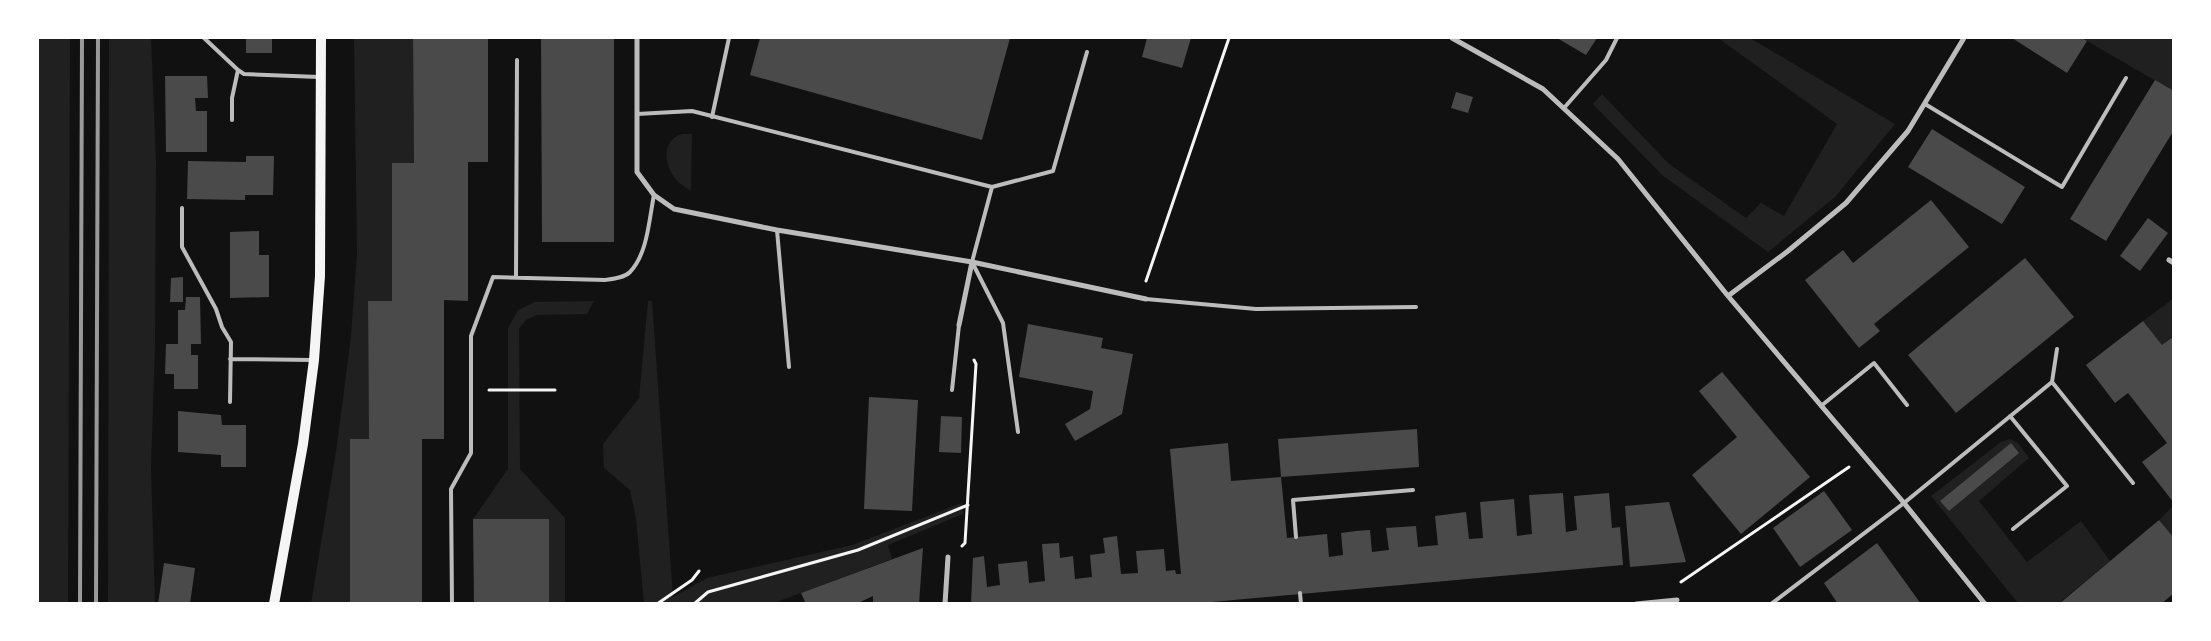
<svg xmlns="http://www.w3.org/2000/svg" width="2211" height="641" font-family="Figtree,sans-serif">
	<rect width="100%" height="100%" fill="#111"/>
	<!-- green -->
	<path fill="#202020" d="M38 38H70L68 603H38Z
		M109 38H151L156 161 155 344 151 468 155 603H108Z
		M354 38H413L414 163H392V301H368L369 439H350V603L311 604 337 445 351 336 357 253Z
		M1718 38H1750L1895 124 1835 197 1768 252 1662 175 1593 104 1602 94 1668 163 1746 218 1761 203 1784 216 1837 124Z
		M2082 38H2173V91Z
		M682 134H692L691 191C684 186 675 181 671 172 663 157 665 139 682 134Z
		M2173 299V336L2162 345 2143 321Z
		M594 301 587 314 537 315 526 320 519 329 520 469 565 518V603H549V519H473L508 469V328L518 310 535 302Z
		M648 301H652L673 597 707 578 852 545 962 503 963 514 888 545 892 559 774 603H644L636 519 630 490 604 468 603 444 639 398Z
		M2010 439 2018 443 2029 458 1979 501 2027 562 2081 521 2110 561 2059 603H2018L1931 496 2001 442Z
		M2173 506V538L2159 520Z"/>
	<!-- building -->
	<path fill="#4a4a4a" d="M246 38H272V53H246Z
		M413 38H488V162H468V301L444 300V439H422V604H350V439H369L368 301H392V163H414Z
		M541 38H614V242H542Z
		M760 38H1010L982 140 750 75Z
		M1147 38H1191L1182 68 1142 57Z
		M1557 38H1597L1586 55Z
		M2012 38H2082L2087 41 2067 73Z
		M165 76H207L208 98H195L196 111H207V152H166Z
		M2155 80 2174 91V130L2106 241 2070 219Z
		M1456 92 1473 97 1468 113 1451 108Z
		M1932 129 2025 187 2002 224 1908 167Z
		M246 156H274L273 195H245V200L187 199 188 161 246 162Z
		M1931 200 1969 247 1874 324 1880 331 1859 348 1805 280 1843 250 1853 263Z
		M2148 218 2168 233 2140 271 2120 256Z
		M259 231V255H269V297L230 298V232Z
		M2025 258 2074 317 1956 413 1908 355Z
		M183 277V302H170L171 278Z
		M186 297H200L201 344H191V355H198V389H174V374H165L166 344H178V310H185Z
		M2143 321 2162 345 2174 336V503L2142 462 2167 443 2128 393 2115 403 2086 365Z
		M1028 324 1103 338 1101 348 1133 354 1122 414 1075 441 1065 424 1090 409 1093 391 1019 377Z
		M1722 372 1810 477 1741 534 1692 475 1737 437 1699 391Z
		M869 397 918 400 912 511 864 509Z
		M178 411 221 415 222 425H246V467H221V455L178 452Z
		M941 416 962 417 961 453 939 452Z
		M1417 429 1419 467 1281 477 1278 439Z
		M1228 443 1231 481 1281 477 1287 538 1327 534 1329 557 1343 555 1341 533 1356 531 1370 530 1372 552 1389 550 1386 528 1416 526 1418 547 1438 545 1435 516 1466 512 1469 539 1483 538 1480 502 1514 499 1517 536 1532 534 1529 495 1563 493 1566 532 1577 530 1574 496 1609 493 1612 528 1620 527 1623 565 1190 604H971L973 558 984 556 987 587 1000 585 998 564 1027 561 1029 583 1045 581 1042 544 1059 543 1060 558 1073 556 1075 579 1092 577 1090 555 1105 553 1103 538 1117 536 1121 574 1138 573 1136 551 1164 549 1166 571 1175 570 1176 574H1181L1170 449Z
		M2011 443 2019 453 1949 511 1940 501Z
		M1824 491 1852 530 1800 567 1773 528Z
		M1669 502 1686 562 1630 567 1625 506Z
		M473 519H549V604H474Z
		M2159 520 2174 538V593L2161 604H2059Z
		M1877 543 1921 604H1838L1824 583Z
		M923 548 919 604H873V596L856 604H806L801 593Z
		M164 563 195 568 190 604H158Z"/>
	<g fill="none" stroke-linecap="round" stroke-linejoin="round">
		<!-- path -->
		<path stroke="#f5f5f5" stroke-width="3" d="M1146 281 1229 38
			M489 390H555
			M962 546 965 543 976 364 974 360
			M1681 582 1849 467
			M657 604 692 580 699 571
			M694 604 708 592 858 550 968 505"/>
		<!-- service -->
		<path stroke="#bcbcbc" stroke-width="4" d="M204 38 238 70 232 98V120
			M238 70 244 74 319 77
			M1925 104 2062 187 2126 78
			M1564 108 1606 60 1617 38
			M637 114 692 111 992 187 972 262 1003 323 1018 432
			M712 117 729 38
			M992 187 1053 171 1087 52
			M182 208V247L216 309 222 327 231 342 230 402
			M777 230 789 367
			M516 277 517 60
			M1146 299 1256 309 1416 307
			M230 359 312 360
			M2052 382 2057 349
			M952 390 959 325
			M1821 406 1874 363 1907 405
			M2010 416 2067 486 2013 529
			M1296 537 1293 500 1413 490
			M1300 593 1301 604
			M452 604 451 489 471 453V336L493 277 605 280C613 279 624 278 630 272 648 253 649 219 654 195
			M1771 604 1904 503 2052 382 2133 483"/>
		<!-- minor -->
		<path stroke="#bcbcbc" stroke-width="5" d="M637 38V172L654 195 674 209 777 230 972 262 1146 299
			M1452 38 1543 89 1618 159 1728 296 1904 503 1985 604
			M2169 260 2174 263
			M1728 296 1788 251 1846 203 1908 131 1964 38
			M959 325 972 262
			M945 604 948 557
			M1636 604 1677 600"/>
		<!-- secondary -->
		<path stroke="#f5f5f5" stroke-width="10" d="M274 604 303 444 314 360 320 276 321 38"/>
		<!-- rail -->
		<path stroke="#9a9a9a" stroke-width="4" d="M80 604 82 38
			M96 604 98 38"/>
	</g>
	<!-- border -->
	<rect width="2211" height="641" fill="none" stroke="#ffffff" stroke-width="78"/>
</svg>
